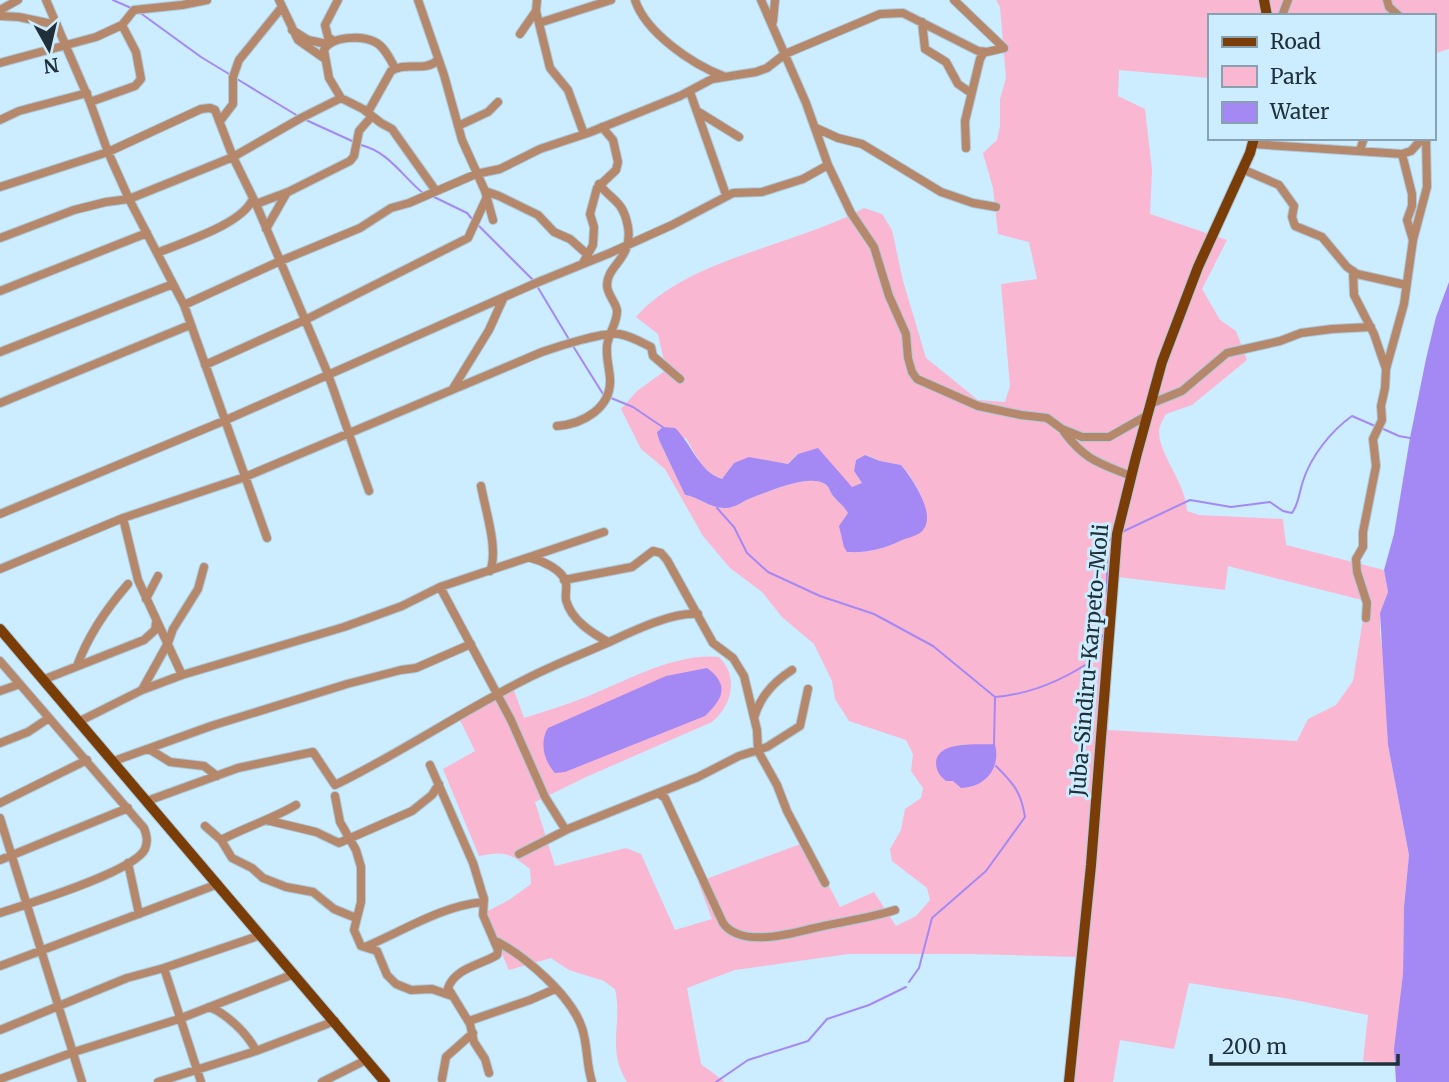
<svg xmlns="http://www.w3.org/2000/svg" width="1449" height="1082" font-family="Merriweather,serif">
	<rect width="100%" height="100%" fill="#ccecff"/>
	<!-- green -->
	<path fill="#fab7d1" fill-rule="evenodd" d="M996 0H1449V49L1433 54V16H1209V78L1119 70 1118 96 1145 109 1152 170 1150 214 1227 240 1202 289 1220 320 1236 331 1247 360 1192 405 1166 414C1163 419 1160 425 1159 430 1158 455 1185 480 1187 511L1199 515 1283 519 1286 545 1384 570 1388 592 1380 613V633L1385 667 1388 745 1409 855 1404 907 1403 974 1394 1063 1363 1061 1368 1015 1290 999 1189 983 1174 1049 1120 1040 1113 1082H1064L1076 957 971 954H848L735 970 687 988 701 1064 725 1082H627C606 1049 623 1023 615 989L604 981 569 970 551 958 509 970 484 913 509 900 531 884 530 869C510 853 505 851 479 856L443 769 475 751 459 718 514 690 524 718C545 711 566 705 586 697 627 681 674 653 719 657 739 677 732 705 712 722L586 777 535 802 555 866 626 848 641 854 675 930 712 919 698 882 806 842 840 907 874 892 896 926 916 916 930 900 927 888 892 861 890 849 901 830 905 809 921 798 923 788 911 771 913 754 906 740 849 721 835 699 832 681 814 644 782 617 762 592 730 568 703 536 665 469 641 449 621 409 637 391 666 370 658 334 636 317C687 258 796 246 864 208L882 214 892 230 903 281 926 358 978 400 1005 402 1010 386 1001 284 1037 279 1029 242 998 234 993 188 983 153 997 140 1000 126V99L1006 78 1000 7ZM686 438C696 455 702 472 722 479L734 463 764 460 788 464 798 454 852 487 859 486 862 483 854 471 856 460 866 455 880 461 901 465C916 482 928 502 926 525 902 542 878 554 847 552L843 520 849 513C844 506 839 503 834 497 830 493 830 487 825 484 810 473 767 492 751 498 743 501 735 508 726 508 711 509 699 497 685 495L659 440ZM1228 566 1366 601 1353 681 1336 705 1308 719 1297 741 1108 730 1118 577 1225 590Z"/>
	<!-- water -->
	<path fill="#a489f4" d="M1449 282V1082H1396L1394 1049 1403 974 1404 907 1409 855 1388 745 1380 613 1388 592 1384 570 1394 534 1410 438 1426 359 1436 317Z
		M663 427 675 428C692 444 698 471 722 479L734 463 749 457 788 464 798 454 818 448 852 487 862 483 854 471 856 460 865 455 880 461 901 465C912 478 940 518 920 533 914 537 906 538 900 541 884 549 866 553 847 552L844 547 839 526 848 513C844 506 839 503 834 497 830 493 830 487 825 484 809 473 767 492 751 498 743 501 735 508 726 508 711 509 699 497 685 495L659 440 657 432Z
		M707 668C730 685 723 699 705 716L565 772 555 773C544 761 539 742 548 728L666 676Z
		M995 744C1001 768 986 787 961 788L953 781H946C940 776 936 771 936 762 938 740 979 745 995 744Z"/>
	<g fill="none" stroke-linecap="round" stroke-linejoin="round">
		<!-- stream -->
		<path stroke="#a489f4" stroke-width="2" d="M113 0 131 8
			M139 12 201 57 229 74
			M237 79 298 116
			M306 120 352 141
			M361 145C389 152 402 176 424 194
			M432 196 467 213 472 219
			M479 226 534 281
			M537 286 570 341
			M573 346 603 394
			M611 398 633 407 664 428
			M1381 428 1399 436 1410 438
			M717 508 734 527 747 553 768 572 820 596 874 614 933 646 995 697C1032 694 1066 679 1097 657L1101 638 1104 634
			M1122 532 1190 500 1231 507 1270 502 1283 511 1292 513C1299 503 1299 493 1303 481 1311 456 1331 431 1352 416L1375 426
			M1105 545 1111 538
			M1107 560V598
			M994 745 995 698
			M909 982 919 968 932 918 986 871 1025 817C1021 792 1014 784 996 766
			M716 1082 748 1060 808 1041 827 1019 869 1005 906 987"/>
		<defs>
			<path id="minor" d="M46 0 90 102 108 152 129 199 184 305 267 538
				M279 0 298 40 325 59
				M418 0 444 75 462 140 485 191 493 220
				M537 0 536 11 550 68 568 90 584 134
				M635 0C646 33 692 64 723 76
				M761 0 806 103 828 165 851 213 874 247 889 296 906 334 908 358 912 372 917 379 978 406 1021 415 1047 418 1062 429 1082 437H1109L1146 416
				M1387 0 1389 7 1399 16
				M0 10 18 0
				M0 16 19 17 57 25
				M1282 16 1288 0
				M773 21 775 0
				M922 22 925 49 946 62 958 84 971 93
				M539 23 611 0
				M292 30 308 40 327 44
				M520 34 536 11
				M334 41 328 37 325 25 338 0
				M0 63 96 37 122 25 134 10 182 5 207 0
				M395 68C390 59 384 46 375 42 362 35 331 36 324 50L329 78 341 98 363 109 381 123 392 129 436 191
				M690 92 725 192
				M90 102 135 86 141 79 136 52 122 25
				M697 111 739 137
				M368 112 391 71C406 61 424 73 438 60
				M0 120 19 111 87 93
				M220 121 233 104V77L239 60 282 7
				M458 126 488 112 498 102
				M816 128 838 138 862 144 941 192 973 203 996 207
				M1253 144 1402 154 1411 151 1423 138
				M966 148 965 121 980 59 984 52
				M1360 150 1364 138
				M1402 154 1412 194V206L1407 220 1413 240
				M1242 169 1279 185 1294 206 1292 217 1295 226 1322 237 1347 267 1357 274 1406 285
				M0 187 108 152 201 109 210 108 215 110 233 157 256 204 328 374 369 491
				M485 191 499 196 538 215 554 232 570 239 588 255
				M256 204 288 192 350 161 354 156 359 131 372 116
				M266 229 286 194
				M0 238 74 210 106 202 129 199 206 168 233 157 301 118 341 98
				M157 253C183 242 244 224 253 198
				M583 263 593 245 594 227 590 214 597 188 616 170 618 162 613 140 602 127
				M1353 271 1354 295 1374 334 1386 369
				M0 291 147 233
				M184 305 278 262 360 228 391 208 409 203 476 174 500 169 540 149 588 133 680 96 712 79 756 72 767 68 785 54 880 14 903 13 978 51 987 52 1004 48 954 0
				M0 352 173 284
				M205 365 305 320 468 238 486 199
				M452 390 489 330 503 299
				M0 403 190 325
				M1150 404 1182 391 1227 353 1280 341 1301 333 1332 329 1371 327
				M557 426C583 424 612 408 610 378 609 367 606 357 607 346 608 334 618 322 617 310 615 301 607 294 607 285 607 265 633 259 628 227 623 200 613 202 599 184
				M1064 432C1085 460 1099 463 1131 476
				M481 486C485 509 499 550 490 571
				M0 514 226 420 536 283 610 253 672 225 733 193 762 192 803 179 828 165
				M123 518 138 580 182 675
				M531 558C543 561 563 570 566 583 567 589 565 595 566 600 571 620 592 633 608 642
				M0 569 123 518 245 477 542 352C559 346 603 332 619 334 631 336 641 342 651 347L653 356 680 379
				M564 580 632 567 653 551 661 553 667 560 713 643 733 658 744 676 757 730 758 751 777 785 787 811 825 883
				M440 587 511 720 545 797 565 829H568L658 793 665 798 723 923C740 947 786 935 810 929 838 922 867 919 895 910
				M146 599 158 576
				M1366 618 1367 603 1357 572 1356 559 1363 547V532L1376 466 1373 439 1382 420 1381 406 1385 388 1386 369 1404 304 1413 240 1427 187 1426 138
				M0 661 144 828C147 836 148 841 145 849 134 872 27 904 0 913
				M77 666C88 636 107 608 128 584
				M45 679 144 640 155 630 156 623
				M143 688 168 643 173 629 198 589 204 567
				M0 691 20 684
				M755 715C761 695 775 681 792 670
				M80 721 142 690 182 675 344 627 402 606 440 587 604 532
				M0 743 28 732 49 718
				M149 749 170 762 204 766 217 776
				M114 761 211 726 347 684 401 670 416 668 471 644
				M430 765 473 863 484 899 483 915 498 950 497 955C481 965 455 968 448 988L470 1024 474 1042 485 1059 489 1073
				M658 793 698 777 739 756 767 747 800 726 808 689
				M335 796 340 822 356 850 361 867V902L354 930 361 946 377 951 387 975 396 984 411 990 432 989 452 996
				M147 801 238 768 313 752 335 785C401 753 462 711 528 678 553 665 580 655 607 643 631 632 671 612 698 614
				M0 803 87 760
				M0 818 82 1082
				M266 820 316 832 339 843 412 811 432 795 439 784
				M205 826 221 840 232 858 252 868 263 878 286 887 313 892 334 909 356 918
				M221 840C246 827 272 819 296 805
				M519 854 568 829
				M0 860 128 808
				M128 863 139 914
				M494 940C524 955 571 995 582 1028 588 1046 586 1064 592 1082
				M365 947C403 931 441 906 483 902
				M0 966 218 884
				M164 968 201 1082
				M209 1007C226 1013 248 1034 256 1051
				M469 1021 530 1000 555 989
				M0 1030 127 978 164 968 261 935
				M0 1079 74 1052 179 1019 294 974
				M442 1079 446 1057 473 1033
				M158 1082 256 1051 335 1021
				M322 1082 366 1060"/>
			<path id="major" d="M1264 0 1267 16
				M0 629 385 1082
				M1069 1082 1091 865 1117 534 1136 457 1162 362 1198 267 1250 153 1254 138"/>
		</defs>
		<!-- minor casing -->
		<use href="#minor" stroke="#adcadb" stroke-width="10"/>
		<!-- major casing -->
		<use href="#major" stroke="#adcadb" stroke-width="12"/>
		<!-- minor -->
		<use href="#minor" stroke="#b6886b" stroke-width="8"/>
		<!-- major -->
		<use href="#major" stroke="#7b3d07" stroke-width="10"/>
	</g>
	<g text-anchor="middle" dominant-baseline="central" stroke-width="6" stroke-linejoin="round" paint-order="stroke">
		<!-- street labels -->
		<g font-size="21" fill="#203039" stroke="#ccecff">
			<text transform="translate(1089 660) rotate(-85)">Juba-Sindiru-Karpeto-Moli</text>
		</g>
	</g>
	<!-- legend -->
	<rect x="1208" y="14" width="228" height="126" fill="#ccecff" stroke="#87a1b0" stroke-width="2"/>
	<rect x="1222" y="37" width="35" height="10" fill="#7b3d07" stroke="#87a1b0" stroke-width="2"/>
	<text x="1270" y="49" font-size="21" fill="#203039">Road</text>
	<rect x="1222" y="66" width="35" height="21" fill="#fab7d1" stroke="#87a1b0" stroke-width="2"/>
	<text x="1270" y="84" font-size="21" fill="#203039">Park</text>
	<rect x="1222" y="102" width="35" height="21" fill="#a489f4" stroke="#87a1b0" stroke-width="2"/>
	<text x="1270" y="119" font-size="21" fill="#203039">Water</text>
	<!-- north arrow -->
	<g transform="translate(49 49) rotate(172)" stroke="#ccecff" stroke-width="5" paint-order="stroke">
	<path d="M0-5L12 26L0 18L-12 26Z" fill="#203039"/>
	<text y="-10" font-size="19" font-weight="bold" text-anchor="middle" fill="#203039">N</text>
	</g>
	<!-- scale -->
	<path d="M1211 1054v10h187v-10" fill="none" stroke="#203039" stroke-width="3.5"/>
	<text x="1222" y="1054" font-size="21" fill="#203039" stroke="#ccecff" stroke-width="5" paint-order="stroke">200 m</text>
</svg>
